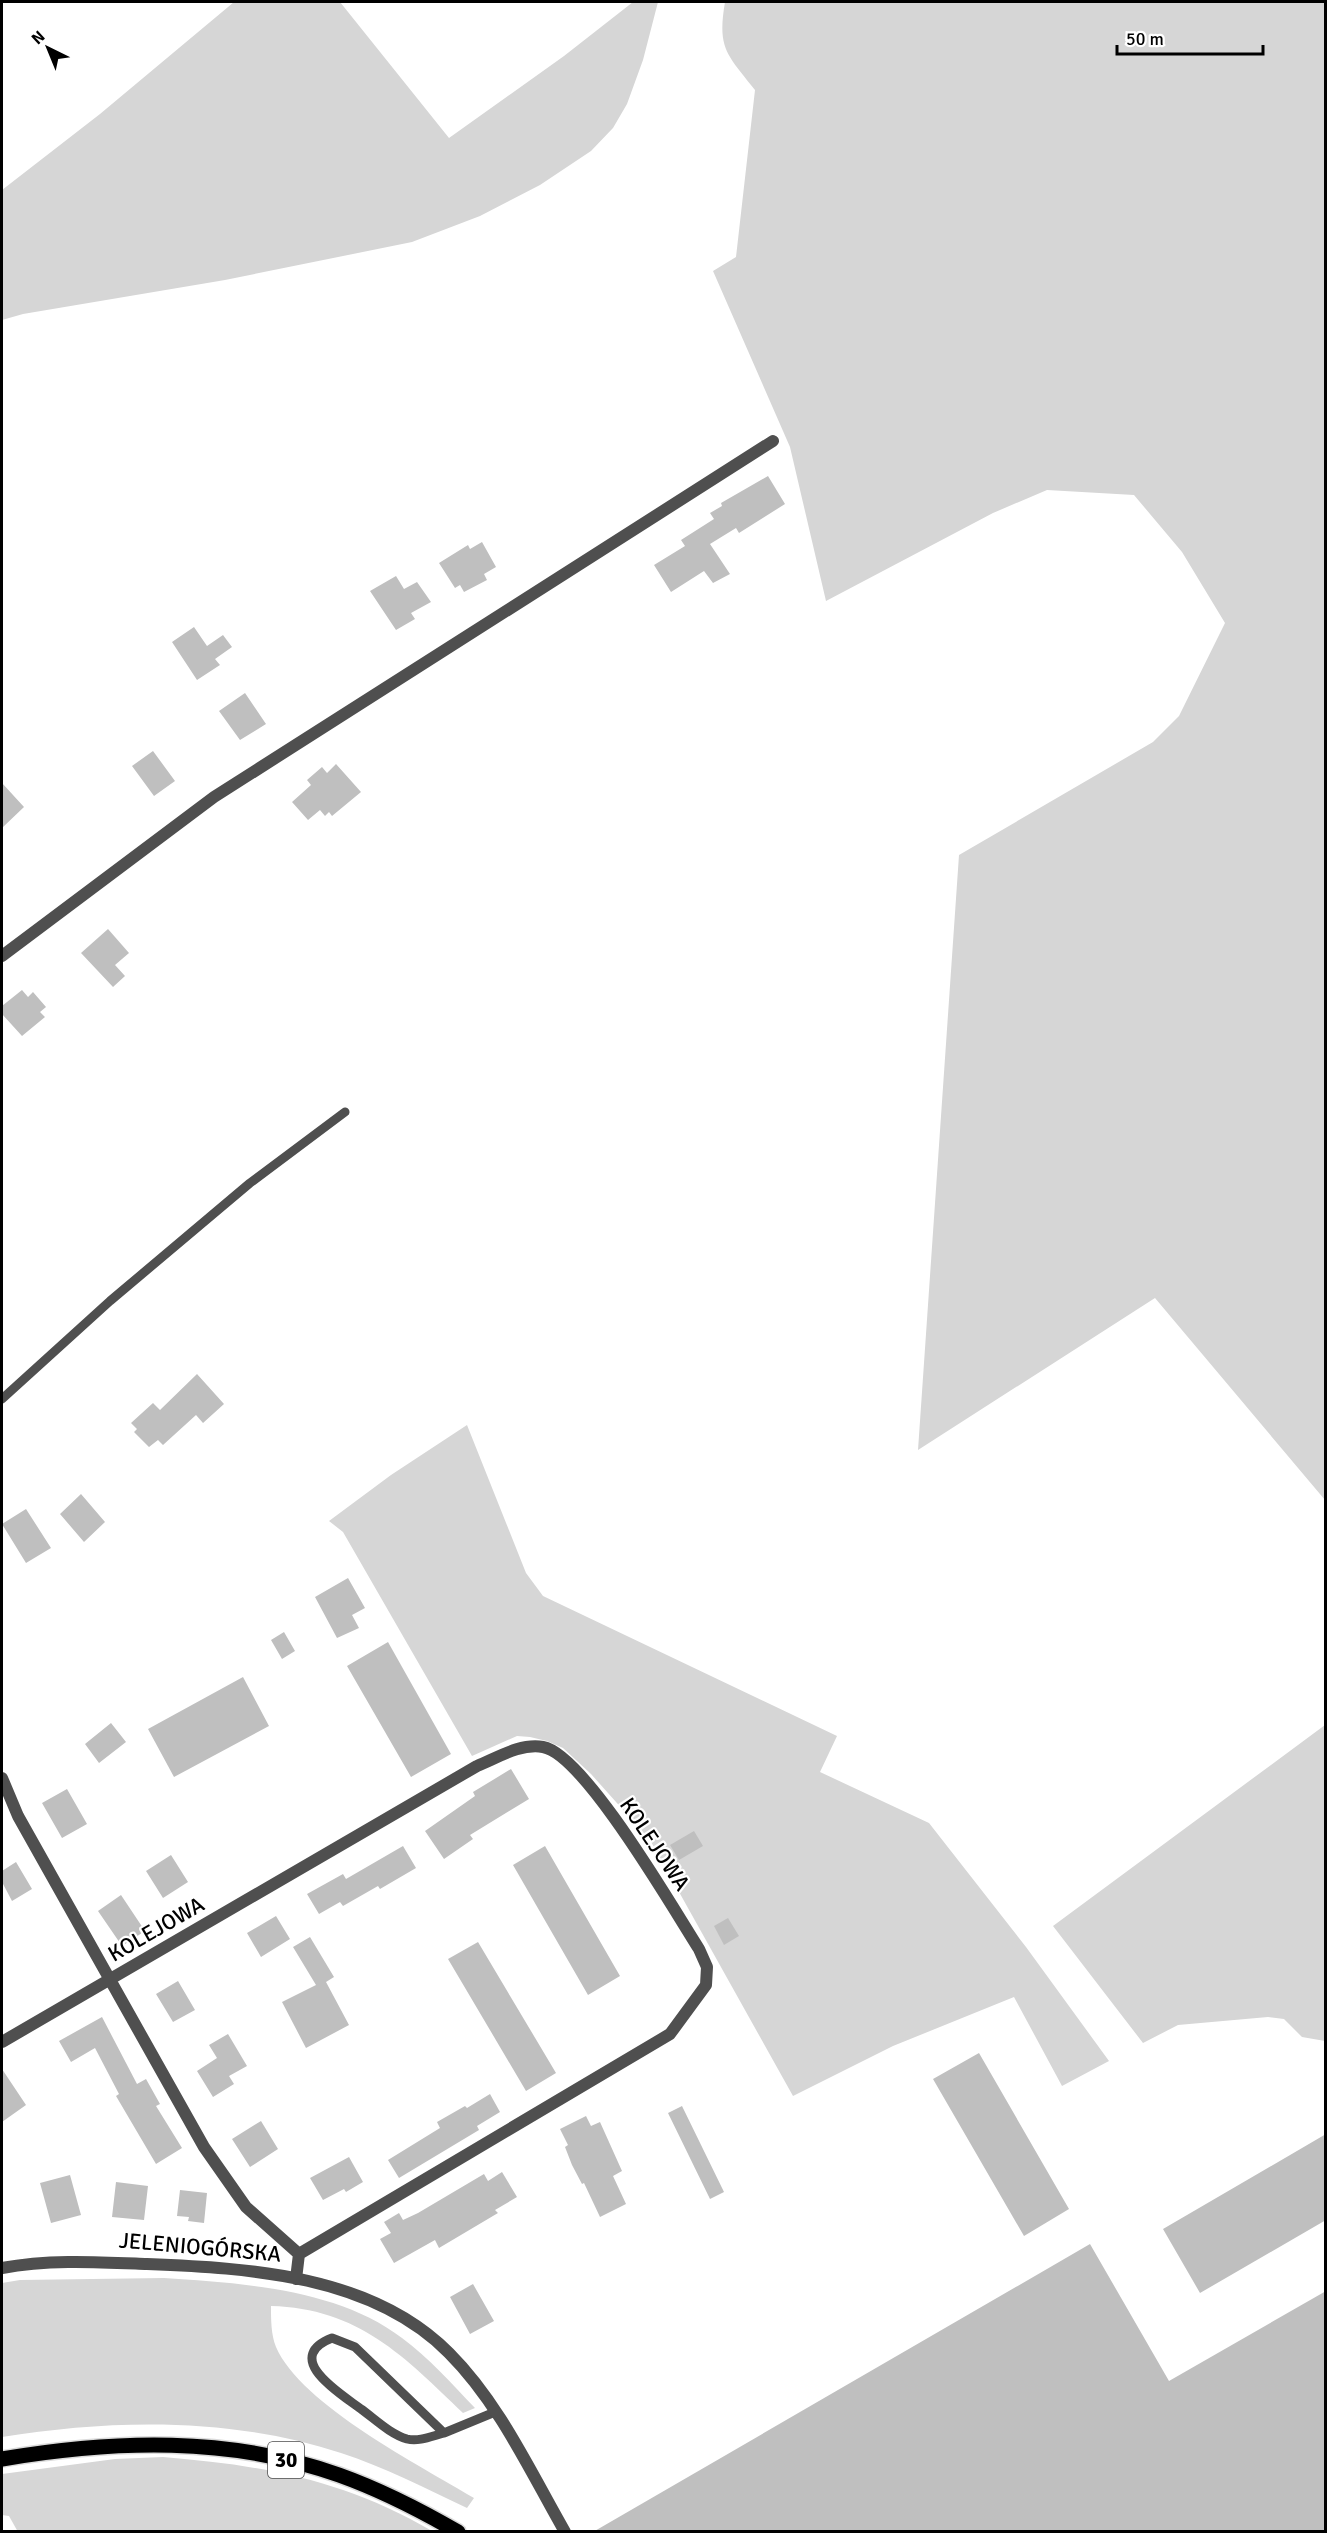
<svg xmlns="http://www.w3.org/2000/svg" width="1327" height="2533" font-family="Signika,sans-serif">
	<rect width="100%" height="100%" fill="#fff"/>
	<!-- green -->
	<path fill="#d6d6d6" d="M234 2H340L449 138 564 56 633 2H658L643 60 627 104 613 128 591 151 540 185 480 216 412 242 225 280 23 314 2 320V190L100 114Z
		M725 2H1325V1500L1155 1298 918 1450 959 855 1153 742 1179 716 1225 623 1182 552 1134 495 1047 490 993 513 826 601 790 447 713 271 736 257 755 90C727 54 717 49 725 2Z
		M467 1425 526 1573 543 1596 837 1736 820 1772 929 1823 1026 1947 1109 2061 1062 2086 1014 1997 893 2046 793 2096 650 1840 591 1774 563 1748 547 1741 530 1737 517 1736 472 1756 343 1532 329 1521 391 1475Z
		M1325 1725V2041L1302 2037 1284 2019 1268 2017 1178 2025 1143 2043 1053 1926Z
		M164 2278C242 2283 338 2289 402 2338 429 2358 452 2384 475 2408L463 2413C405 2357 358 2308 271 2306 271 2319 271 2335 276 2347 301 2405 421 2466 474 2498L467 2508C425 2488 384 2467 341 2453 231 2417 114 2419 2 2437V2283L20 2280Z
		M163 2457C262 2465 345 2480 432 2531L18 2532 9 2516 2 2515V2474L115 2459Z"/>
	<!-- building -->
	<path fill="#bfbfbf" d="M768 476 785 504 739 533 736 528 710 544 730 574 713 583 704 571 671 592 654 565 685 546 681 540 714 519 710 513 722 506 721 503Z
		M482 542 496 567 484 574 487 580 464 592 460 585 455 588 439 563 468 545 470 549Z
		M396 576 404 589 417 582 431 602 411 613 415 619 396 630 370 591Z
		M194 627 207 646 223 635 232 647 215 659 220 665 197 680 172 642Z
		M245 693 266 724 240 740 219 711Z
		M153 751 175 781 154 796 132 766Z
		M336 764 361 792 332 816 329 812 325 816 320 810 308 820 292 802 311 785 307 780 322 767 327 773Z
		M2 783 24 807 2 828Z
		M108 929 129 953 115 965 125 976 113 987 81 953Z
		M22 990 28 997 33 992 46 1007 40 1012 45 1017 22 1036 2 1014V1006Z
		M197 1374 224 1404 203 1423 196 1415 163 1445 158 1440 149 1447 134 1432 137 1429 131 1423 153 1403 160 1410Z
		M81 1494 105 1522 84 1542 60 1514Z
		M26 1509 51 1548 26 1563 2 1524Z
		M348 1578 365 1608 352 1615 359 1628 337 1638 315 1597Z
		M284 1632 295 1651 282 1659 271 1640Z
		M388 1642 451 1754 411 1777 347 1666Z
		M243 1677 269 1726 174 1777 148 1729Z
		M111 1723 126 1742 99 1763 85 1744Z
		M511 1769 529 1799 470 1835 473 1839 444 1859 425 1831 475 1796 473 1792Z
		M67 1789 87 1824 62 1838 42 1803Z
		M694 1831 703 1846 679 1860 670 1845Z
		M403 1846 416 1868 380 1889 378 1886 343 1906 340 1902 319 1914 307 1894 343 1874 346 1879Z
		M545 1846 620 1976 588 1995 513 1865Z
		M171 1855 188 1882 163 1898 146 1871Z
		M16 1862 32 1889 12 1901 2 1882V1871Z
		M121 1895 145 1931 122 1946 98 1911Z
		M276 1916 290 1939 261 1957 247 1933Z
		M728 1918 739 1936 724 1945 714 1926Z
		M310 1937 334 1977 326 1982 349 2025 306 2048 282 2002 316 1985 293 1947Z
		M478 1942 556 2073 526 2091 448 1959Z
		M178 1981 195 2010 173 2022 156 1994Z
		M102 2017 137 2084 146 2079 160 2104 156 2106 182 2148 156 2164 116 2096 119 2094 95 2048 71 2062 59 2041Z
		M228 2034 247 2066 229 2076 234 2084 213 2097 197 2071 217 2058 209 2045Z
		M979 2053 1069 2209 1024 2236 933 2079Z
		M2 2069 26 2105 2 2122Z
		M490 2094 500 2112 477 2126 479 2130 399 2178 388 2160 440 2128 437 2122 465 2106 467 2108Z
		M682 2106 724 2192 710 2199 668 2113Z
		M586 2116 591 2126 600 2122 622 2171 613 2176 626 2204 600 2217 584 2183 582 2184 572 2165 565 2147 568 2145 560 2129Z
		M261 2121 278 2149 250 2167 232 2139Z
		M1326 2134V2220L1200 2293 1163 2229Z
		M349 2157 363 2182 346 2192 344 2189 323 2200 310 2178Z
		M502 2172 517 2197 495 2210 498 2213 439 2248 435 2240 394 2263 380 2239 391 2233 384 2222 399 2213 403 2220 418 2213 484 2174 488 2181Z
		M70 2175 81 2215 51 2223 40 2183Z
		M116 2182 148 2186 144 2220 112 2217Z
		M180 2190 207 2193 204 2223 188 2221 189 2217 177 2216Z
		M1090 2244 1169 2381 1326 2291V2532H593Z
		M473 2284 494 2321 470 2334 450 2297Z"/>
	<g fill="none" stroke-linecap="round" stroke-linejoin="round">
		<defs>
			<path id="primary" d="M2 2459C114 2440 230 2436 339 2475 381 2490 420 2510 458 2532"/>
		</defs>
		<!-- primary casing -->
		<use href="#primary" stroke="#dbdbdb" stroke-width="18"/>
		<!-- lane -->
		<path stroke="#4f4f4f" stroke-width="9" d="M2 1399 110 1301 250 1183 345 1112
			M444 2433C432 2436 419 2442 407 2439 390 2434 375 2419 361 2409 341 2394 281 2358 332 2338L355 2347 444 2433 495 2412"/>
		<!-- street -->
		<path stroke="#4f4f4f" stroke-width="12" d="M2 956 214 797 773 441
			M2 1778 18 1816 204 2147 246 2207 299 2254 296 2279
			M2 2042 477 1766C497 1758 520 1743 543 1747 584 1754 674 1910 699 1949L707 1967 706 1985 670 2034 299 2254
			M2 2268C49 2259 98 2262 147 2264 249 2268 372 2275 449 2353 499 2403 530 2471 565 2532"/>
		<!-- primary -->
		<use href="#primary" stroke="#000" stroke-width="15"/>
	</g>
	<g text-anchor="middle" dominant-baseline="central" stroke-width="4.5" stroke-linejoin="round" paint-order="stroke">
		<!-- shield labels -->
		<rect fill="#fff" stroke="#4c4c4c" stroke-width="1.5" x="268" y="2442" width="36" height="36" rx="4.5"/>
		<g font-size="21" font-weight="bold" fill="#000">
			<text x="286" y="2460">30</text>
		</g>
		<!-- street labels -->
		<g font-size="22" fill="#000" stroke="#fff">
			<text transform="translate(655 1844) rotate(56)">KOLEJOWA</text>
			<text transform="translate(156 1929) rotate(-30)">KOLEJOWA</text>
			<text transform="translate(200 2247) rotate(5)">JELENIOGÓRSKA</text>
		</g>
	</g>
	<!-- border -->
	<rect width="1327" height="2533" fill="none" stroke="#000000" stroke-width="6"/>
	<!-- north arrow -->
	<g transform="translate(48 48) rotate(317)" stroke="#ffffff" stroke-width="4.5" paint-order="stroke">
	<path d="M0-4.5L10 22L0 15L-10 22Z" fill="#000000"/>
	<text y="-9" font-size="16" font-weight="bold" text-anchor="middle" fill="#000000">N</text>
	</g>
	<!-- scale -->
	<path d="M1117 45v9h146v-9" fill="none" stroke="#000000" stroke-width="3"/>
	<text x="1126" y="45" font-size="18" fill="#000000" stroke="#ffffff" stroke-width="4.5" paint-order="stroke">50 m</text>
</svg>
